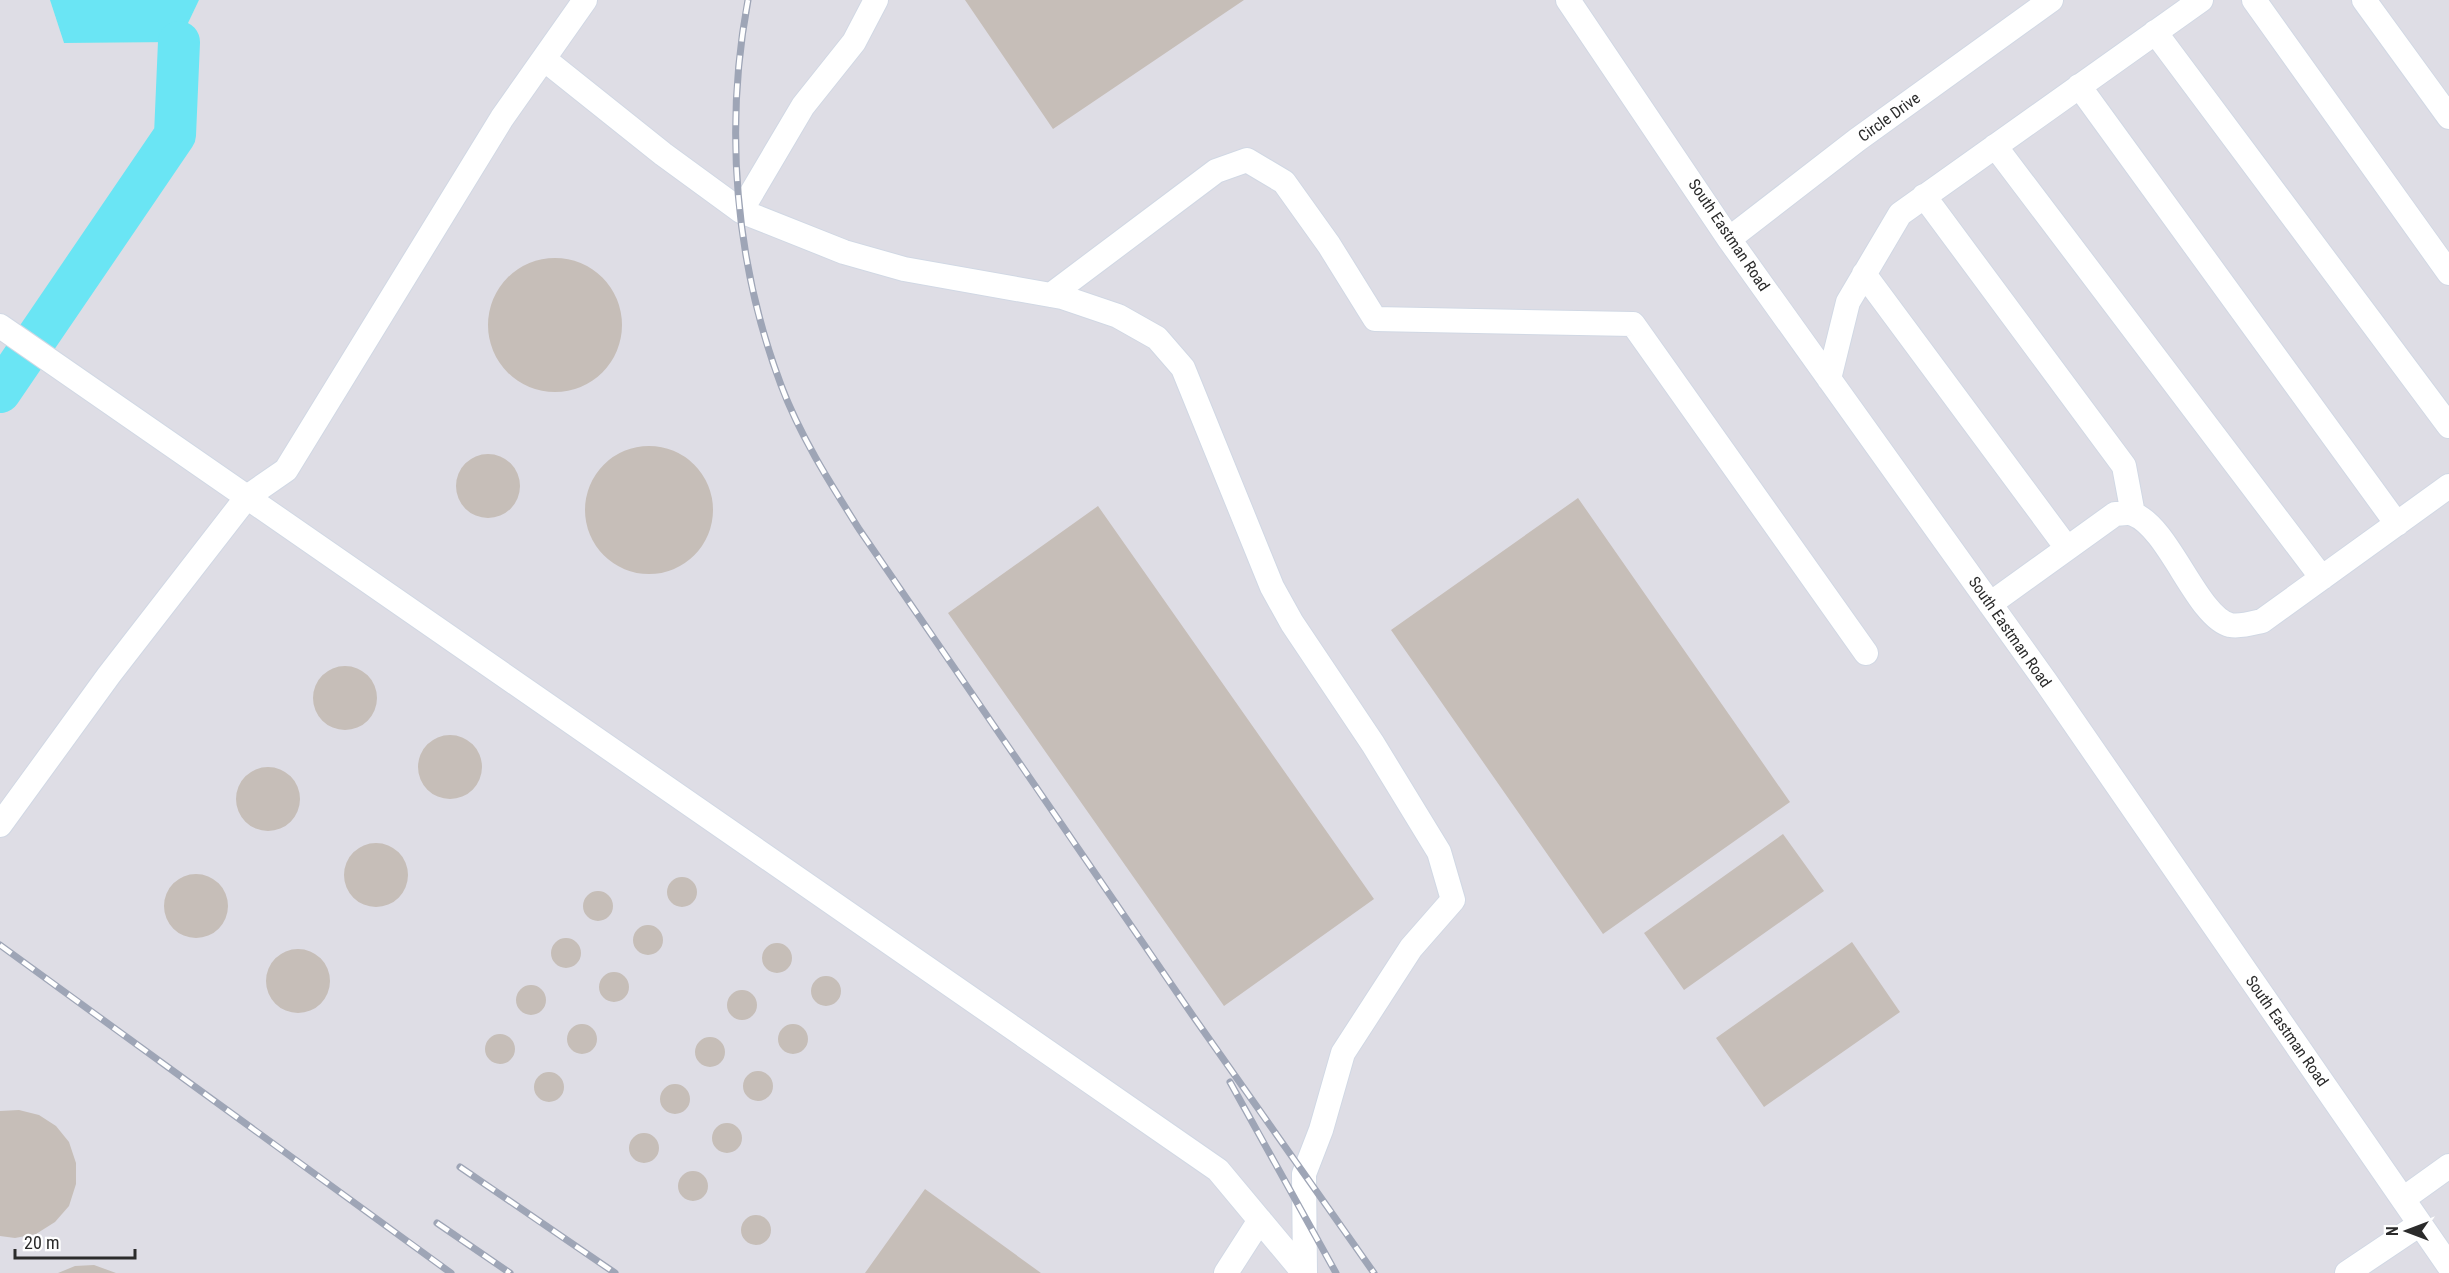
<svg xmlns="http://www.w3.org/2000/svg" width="2449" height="1273" font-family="'Roboto Condensed',sans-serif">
	<rect width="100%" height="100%" fill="#ede3dc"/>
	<!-- industrial -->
	<path fill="#dedde5" d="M0 0H50L64 43 179 42 199 0H2449V1273H0Z"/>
	<!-- water -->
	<path fill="#6ae5f4" d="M50 0H199L179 42 64 43Z"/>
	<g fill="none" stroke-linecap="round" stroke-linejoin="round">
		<!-- canal -->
		<path stroke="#6ae5f4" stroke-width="42" d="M0 392 175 135 179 42"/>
	</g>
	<!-- building -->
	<path fill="#c6beb8" d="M965 0H1244L1053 129Z
		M488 325a67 67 0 1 1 134 0a67 67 0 1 1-134 0Z
		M585 510a64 64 0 1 1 128 0a64 64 0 1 1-128 0Z
		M456 486a32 32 0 1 1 64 0a32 32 0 1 1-64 0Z
		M1578 498 1790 802 1603 934 1391 630Z
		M1098 506 1374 899 1224 1006 948 613Z
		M313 698a32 32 0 1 1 64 0a32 32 0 1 1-64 0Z
		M418 767a32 32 0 1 1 64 0a32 32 0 1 1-64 0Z
		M236 799a32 32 0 1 1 64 0a32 32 0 1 1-64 0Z
		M1783 834 1824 891 1684 990 1644 933Z
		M344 875a32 32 0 1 1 64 0a32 32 0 1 1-64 0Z
		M164 906a32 32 0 1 1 64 0a32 32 0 1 1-64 0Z
		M667 892a15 15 0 1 1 30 0a15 15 0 1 1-30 0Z
		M583 906a15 15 0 1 1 30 0a15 15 0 1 1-30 0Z
		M633 940a15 15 0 1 1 30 0a15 15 0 1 1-30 0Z
		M551 953a15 15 0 1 1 30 0a15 15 0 1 1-30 0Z
		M1852 942 1900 1012 1764 1107 1716 1038Z
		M762 958a15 15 0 1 1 30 0a15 15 0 1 1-30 0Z
		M266 981a32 32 0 1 1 64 0a32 32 0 1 1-64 0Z
		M599 987a15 15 0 1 1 30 0a15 15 0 1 1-30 0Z
		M811 991a15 15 0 1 1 30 0a15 15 0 1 1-30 0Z
		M516 1000a15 15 0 1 1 30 0a15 15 0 1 1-30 0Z
		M727 1005a15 15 0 1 1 30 0a15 15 0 1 1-30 0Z
		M567 1039a15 15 0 1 1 30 0a15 15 0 1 1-30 0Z
		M778 1039a15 15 0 1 1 30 0a15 15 0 1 1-30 0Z
		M485 1049a15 15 0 1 1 30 0a15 15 0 1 1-30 0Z
		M695 1052a15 15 0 1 1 30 0a15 15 0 1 1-30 0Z
		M743 1086a15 15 0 1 1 30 0a15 15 0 1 1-30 0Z
		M534 1087a15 15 0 1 1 30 0a15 15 0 1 1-30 0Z
		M660 1099a15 15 0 1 1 30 0a15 15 0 1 1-30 0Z
		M19 1110 39 1115 56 1126 69 1142 76 1163V1184L69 1206 55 1222 36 1234 15 1238 0 1236V1111Z
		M712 1138a15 15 0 1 1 30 0a15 15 0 1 1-30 0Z
		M629 1148a15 15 0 1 1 30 0a15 15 0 1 1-30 0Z
		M678 1186a15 15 0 1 1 30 0a15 15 0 1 1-30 0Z
		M925 1189 1041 1273H865Z
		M741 1230a15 15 0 1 1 30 0a15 15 0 1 1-30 0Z
		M94 1265 116 1273H58L75 1266Z"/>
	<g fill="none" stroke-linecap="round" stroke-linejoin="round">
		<defs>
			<path id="lane" d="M1568 0 1729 239 2046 682 2449 1266
				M2254 0 2449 273
				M2364 0 2449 117
				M2155 32 2449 426
				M544 59 663 154 741 211 844 252 904 269 1062 297 1118 316 1157 338 1183 368 1272 587 1292 623 1373 744 1439 852 1453 900 1411 948 1343 1053 1321 1130 1304 1174 1305 1273
				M2079 86 2397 524
				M1995 146 2322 578
				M1924 196 2124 466 2133 514
				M741 211 803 106 854 42 876 0
				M1729 239 1857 140 2051 0
				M1864 274 2067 548
				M1051 295 1216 171 1247 160 1284 182 1329 245 1375 319 1633 324 1866 653
				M0 326 1218 1170 1304 1273
				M1829 379 1848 302 1900 214 2201 0
				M1990 604 2115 514C2120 514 2128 512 2133 514 2169 527 2197 617 2230 625 2241 627 2253 623 2262 621L2449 486
				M0 825 109 675 247 497 286 470 502 118 585 0
				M2403 1199 2449 1166
				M1226 1273 1260 1220
				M2347 1273 2420 1224"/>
		</defs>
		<!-- lane casing -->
		<use href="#lane" stroke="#d1d8e4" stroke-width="26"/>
		<!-- lane -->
		<use href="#lane" stroke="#fff" stroke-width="24"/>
		<defs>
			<path id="rail" d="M748 0C724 128 735 263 781 385 800 436 830 483 859 529L1193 1016 1374 1273
				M0 945 451 1273
				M1230 1082 1336 1273
				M460 1167 615 1273
				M437 1223 510 1273"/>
		</defs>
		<!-- rail casing -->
		<use href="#rail" stroke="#9ea5b6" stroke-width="7"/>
		<!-- rail -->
		<use href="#rail" stroke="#fff" stroke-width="4.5" stroke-dasharray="14" stroke-linecap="butt"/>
	</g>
	<g text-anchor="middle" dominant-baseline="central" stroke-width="6" stroke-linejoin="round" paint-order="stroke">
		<!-- street labels -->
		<g font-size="16" fill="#2b2b2b" stroke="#fff">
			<text transform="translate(1889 117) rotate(-36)">Circle Drive</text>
			<text transform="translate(1729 235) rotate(56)">South Eastman Road</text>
			<text transform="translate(2010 632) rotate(55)">South Eastman Road</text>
			<text transform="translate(2287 1031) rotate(55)">South Eastman Road</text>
		</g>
	</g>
	<!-- north arrow -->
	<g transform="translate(2407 1231) rotate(270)" stroke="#ffffff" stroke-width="4.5" paint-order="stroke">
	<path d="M0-4.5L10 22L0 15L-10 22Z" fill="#2b2b2b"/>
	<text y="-9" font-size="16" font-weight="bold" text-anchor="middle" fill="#2b2b2b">N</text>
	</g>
	<!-- scale -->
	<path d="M15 1249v9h120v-9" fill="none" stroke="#2b2b2b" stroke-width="3"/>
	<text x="24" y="1249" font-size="18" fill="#2b2b2b" stroke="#ffffff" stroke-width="4.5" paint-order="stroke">20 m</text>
</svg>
